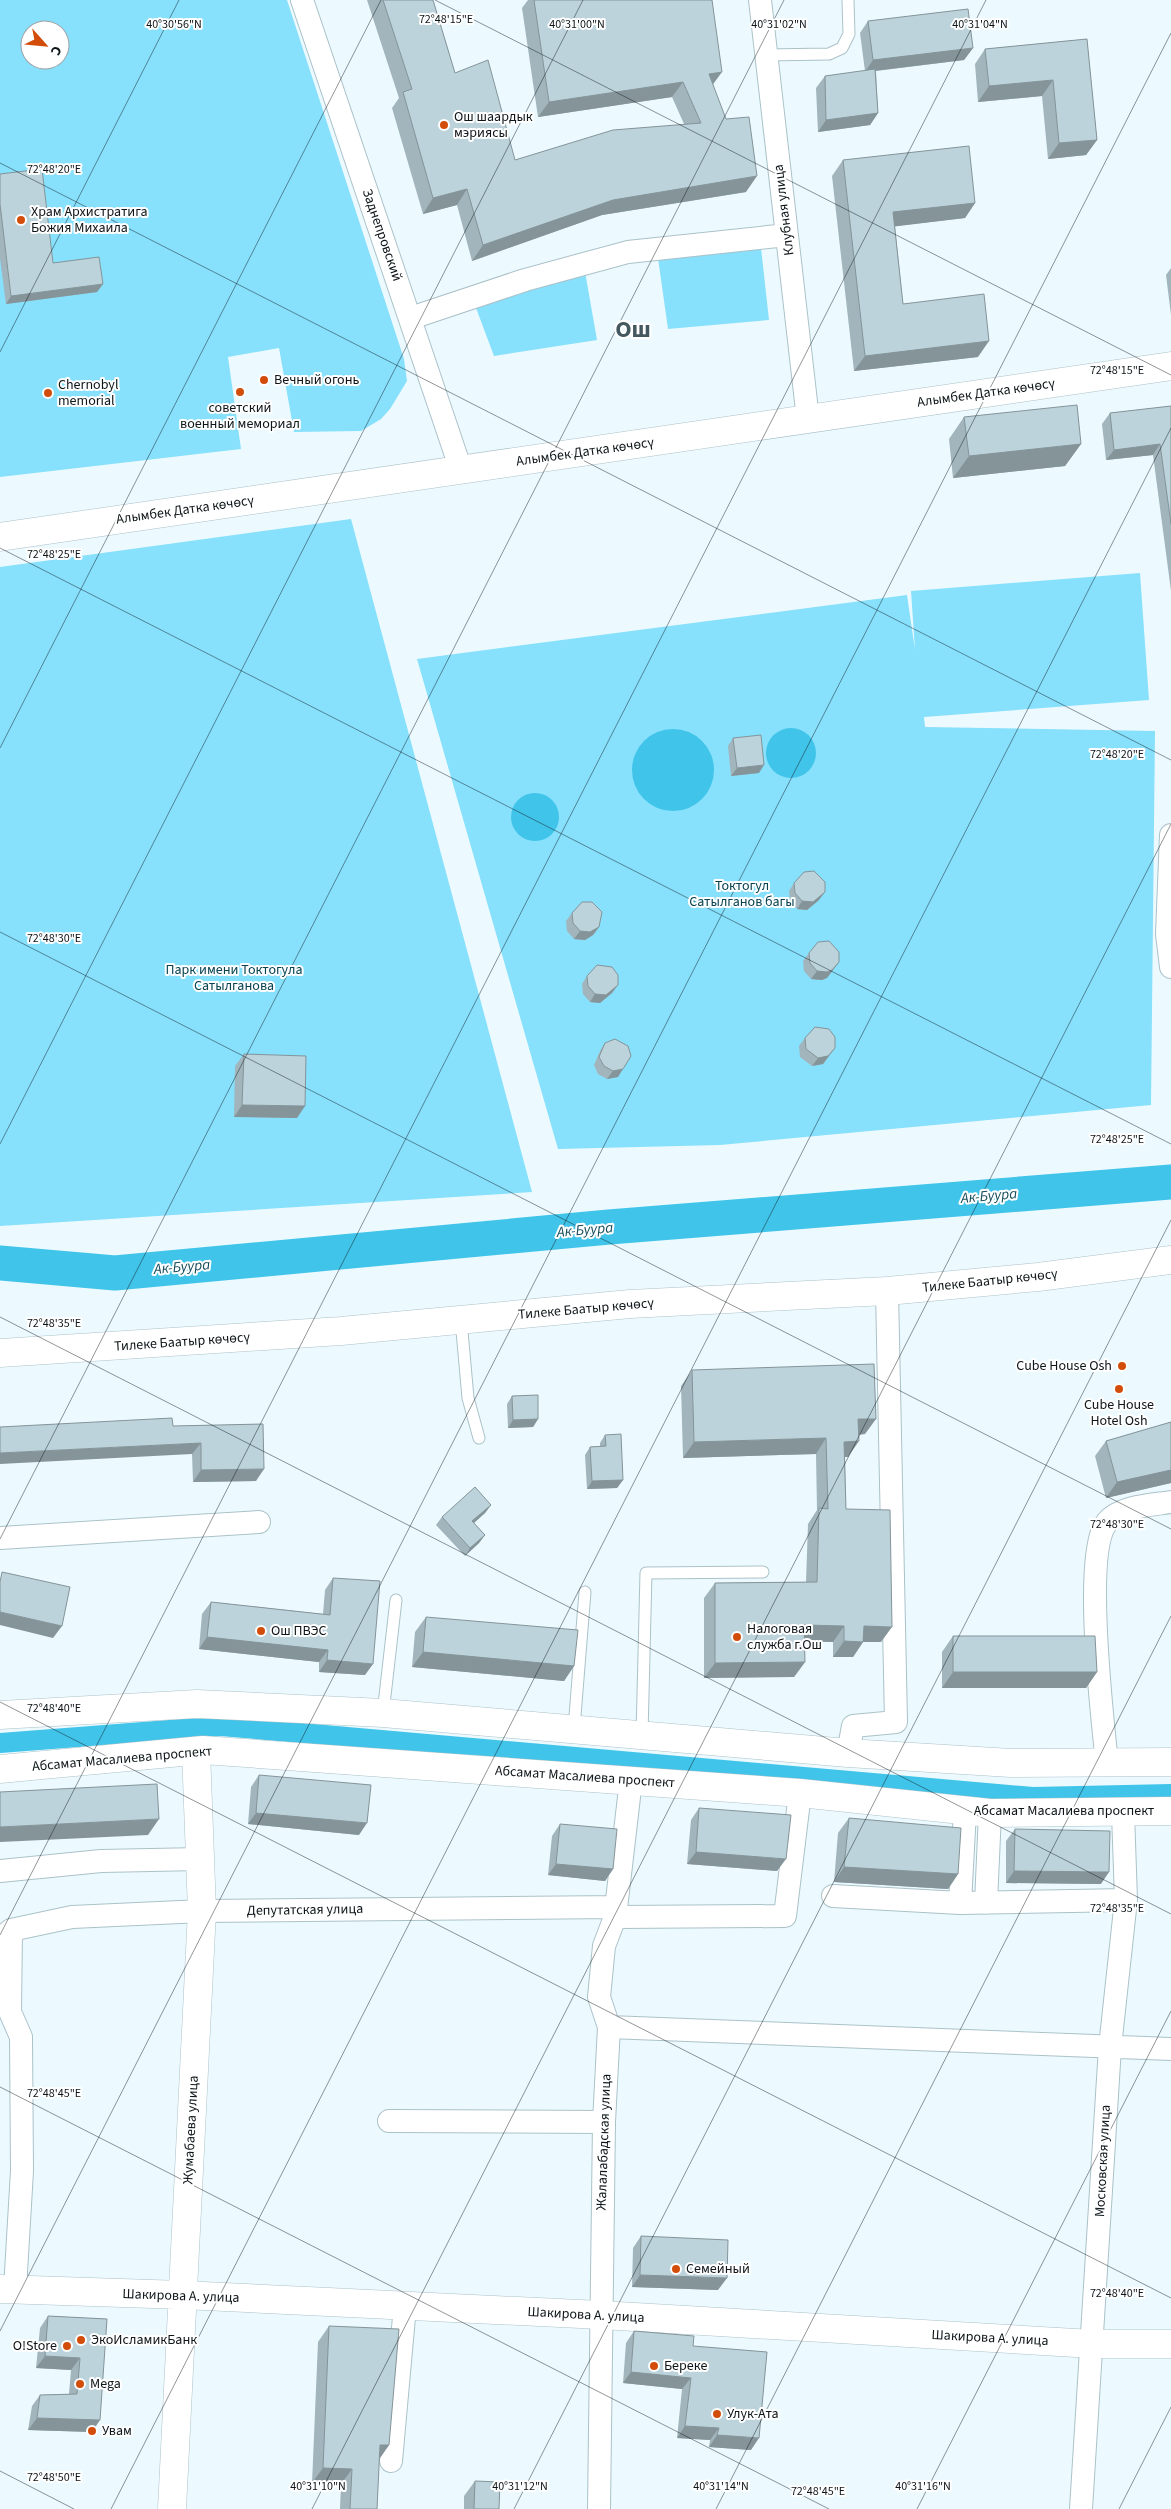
<svg xmlns="http://www.w3.org/2000/svg" width="1171" height="2509" font-family="'Source Sans 3',sans-serif">
	<rect width="100%" height="100%" fill="#ecfaff"/>
	<!-- green -->
	<path fill="#87e0fc" fill-rule="evenodd" d="M0 0H287L404 359 407 381 390 409 381 419 361 431 294 432 279 348 228 357 241 449 0 477ZM30 30H60V60H30Z
		M760 239 769 320 668 329 657 251Z
		M584 266 597 340 494 356 473 300Z
		M351 519 532 1192 0 1226V567Z
		M1140 573 1149 700 924 717 925 727 1155 731 1151 1105 720 1145 558 1149 417 659 907 595 915 650 911 591Z"/>
	<!-- water -->
	<path fill="#41c4e9" d="M766 753a25 25 0 1 1 50 0a25 25 0 1 1-50 0Z
		M632 770a41 41 0 1 1 82 0a41 41 0 1 1-82 0Z
		M511 817a24 24 0 1 1 48 0a24 24 0 1 1-48 0Z"/>
	<g fill="none" stroke-linecap="round" stroke-linejoin="round">
		<!-- canal -->
		<path stroke="#41c4e9" stroke-width="20" d="M0 1743 221 1726 1033 1797 1171 1794"/>
		<!-- river -->
		<path stroke="#41c4e9" stroke-width="35" d="M0 1263 115 1273 609 1227 1171 1182"/>
		<defs>
			<path id="lane" d="M766 55 829 54 842 48 849 34 848 0
				M461 1320 468 1398 479 1438
				M383 1713 396 1600
				M574 1728 585 1592
				M642 1735 646 1573 763 1572"/>
			<path id="street" d="M302 0 461 470
				M760 0 808 419
				M411 318 525 280 628 252 787 235
				M1171 835 1167 934 1171 967
				M0 1538 259 1522
				M848 1753 853 1726 896 1722 887 1291
				M1107 1764C1103 1721 1082 1553 1107 1522 1120 1506 1152 1505 1171 1502
				M0 1871 101 1861 201 1859
				M833 1896 960 1903 1126 1900
				M960 1903 965 1811
				M986 1903 990 1813
				M615 1917 785 1916 800 1793
				M11 1930 10 2012 21 2037 22 2171 15 2289
				M0 1939 11 1930 72 1917 202 1911 615 1907
				M609 2027 1171 2049
				M389 2121 604 2122
				M391 2461 405 2306
				M599 2509 604 2122 609 2027 599 1997 604 1946 615 1917 631 1780
				M1081 2509 1110 2047 1126 1900 1123 1813"/>
			<path id="secondary" d="M0 1353 341 1331 630 1304 887 1291 1038 1277 1171 1260
				M0 2289 183 2295 601 2315 1093 2344H1171
				M172 2509 202 1911 196 1751"/>
			<path id="primary" d="M0 537 1171 366
				M0 1715 197 1704 383 1713 848 1753 1011 1763 1171 1762
				M0 1769 203 1750 800 1793 990 1813 1171 1811"/>
		</defs>
		<!-- lane casing -->
		<use href="#lane" stroke="#abc2c9" stroke-width="13"/>
		<!-- street casing -->
		<use href="#street" stroke="#abc2c9" stroke-width="24"/>
		<!-- secondary casing -->
		<use href="#secondary" stroke="#abc2c9" stroke-width="29"/>
		<!-- primary casing -->
		<use href="#primary" stroke="#abc2c9" stroke-width="29"/>
		<!-- lane -->
		<use href="#lane" stroke="#fff" stroke-width="11"/>
		<!-- street -->
		<use href="#street" stroke="#fff" stroke-width="22"/>
		<!-- secondary -->
		<use href="#secondary" stroke="#fff" stroke-width="28"/>
		<!-- primary -->
		<use href="#primary" stroke="#fff" stroke-width="28"/>
	</g>
	<!-- wall -->
	<path fill="#a2b5bc" d="M367 0H433L455 73 515 160 684 124 672 97 538 117 522 8 528 0H712L713 85 746 192 602 215 472 261 457 205 423 214 392 108 399 98Z
		M868 21 973 48 964 60 876 71 878 113 870 125 818 132 816 88 825 76 865 71 860 33Z
		M1087 39 1097 140 1086 155 1048 159 1042 96 978 102 975 64 985 49Z
		M843 160 975 203 965 218 895 226 903 304 978 357 854 371 832 176Z
		M0 174 53 263 103 284 97 292 6 304 0 258Z
		M1171 268V315L1166 275Z
		M1171 406V591L1153 455 1106 460 1102 424 1110 413Z
		M964 417 1081 444 1065 466 953 478 949 439Z
		M733 738 759 773 731 776 728 746Z
		M794 883 819 900 807 910 797 909 790 901 789 891Z
		M572 913 599 927 593 935 585 940 574 939 567 931 566 921Z
		M809 953 839 962 827 978 822 980 811 979 804 971 803 961Z
		M587 976 612 993 600 1003 590 1002 583 994 582 984Z
		M805 1038 829 1056 823 1064 812 1066 800 1057 799 1046Z
		M605 1043 618 1077 607 1079 598 1074 594 1065 600 1051Z
		M244 1054 297 1118 234 1117 235 1066Z
		M692 1370 865 1434 859 1435 848 1457H845L846 1509 881 1642H863L853 1657H833V1642L804 1641 805 1662 794 1677 704 1678V1598L715 1583 806 1582 808 1524 817 1510 816 1454 683 1458 681 1386Z
		M512 1396 538 1419 533 1427 508 1428 507 1404Z
		M1171 1422V1483L1106 1498 1095 1456 1106 1441Z
		M263 1424 256 1481 193 1482 192 1454 173 1426Z
		M605 1435 623 1480 617 1488 587 1489 585 1455 590 1447 600 1446V1443Z
		M491 1505 485 1513 474 1523 485 1535 479 1543 465 1556 436 1525 442 1517Z
		M333 1578 365 1675 319 1672V1662L199 1649 202 1614 211 1602 323 1614 325 1590Z
		M426 1617 574 1666 564 1681 412 1667 415 1632Z
		M953 1636 1097 1672 1086 1688H942V1652Z
		M259 1775 359 1835 248 1824 251 1787Z
		M699 1808 777 1871 687 1864 691 1820Z
		M849 1818 958 1874 948 1889 834 1882 838 1833Z
		M560 1824 613 1869 605 1881 548 1875 552 1836Z
		M1015 1829 1101 1884 1006 1883V1841Z
		M641 2236 718 2290 632 2287 633 2248Z
		M48 2316 107 2319 92 2432 28 2430 32 2406 40 2395 69 2394 71 2370 36 2368 40 2328Z
		M329 2326 389 2445 379 2459 377 2509H340L341 2484 312 2483 318 2342Z
		M634 2331 693 2346 751 2450 709 2447 710 2440 677 2438 682 2389 623 2383 626 2343Z
		M475 2481 499 2509H464V2496Z"/>
	<!-- shaded-wall -->
	<path fill="#849499" d="M973 48 964 60 865 72 873 60Z
		M722 72 711 87 709 74Z
		M1053 80 1042 96 978 102 989 86Z
		M683 82 672 97 538 117 549 102Z
		M878 113 870 125 818 132 826 120Z
		M1097 140 1086 155 1048 159 1059 143Z
		M757 176 746 192 602 215 472 261 483 245 613 200Z
		M467 189 457 205 423 214 433 198Z
		M975 203 965 218 882 228 893 212Z
		M103 284 97 292 6 304 11 296Z
		M989 341 978 357 854 371 865 356Z
		M1081 444 1065 466 953 478 969 456Z
		M1160 444 1153 455 1106 460 1114 450Z
		M764 765 759 773 731 776 737 768Z
		M825 892 819 900 807 910 797 909 802 901Z
		M599 927 593 935 585 940 574 939 580 931Z
		M839 962 827 978 822 980 811 979 817 971Z
		M618 985 612 993 600 1003 590 1002 595 994Z
		M835 1048 823 1064 812 1066 818 1058Z
		M623 1069 618 1077 607 1079 613 1071Z
		M242 1105 305 1106 297 1118 234 1117Z
		M538 1419 533 1427 508 1428 513 1420Z
		M858 1419H876L865 1434 847 1435Z
		M826 1438 816 1454 683 1458 694 1442Z
		M859 1441 848 1457H833L844 1442Z
		M201 1443 192 1454 0 1464V1453Z
		M264 1469 256 1481 193 1482 201 1470Z
		M1171 1470V1483L1106 1498 1117 1482Z
		M623 1480 617 1488 587 1489 592 1481Z
		M491 1505 485 1513 467 1529 472 1521Z
		M485 1535 479 1543 465 1556 470 1548Z
		M0 1612 62 1626 53 1638 0 1625Z
		M804 1625 844 1626 833 1642 793 1641Z
		M864 1626 892 1627 881 1642H863L853 1657H833L844 1641Z
		M207 1637 328 1650 319 1662 199 1649Z
		M423 1652 574 1666 564 1681 412 1667Z
		M327 1660 373 1664 365 1675 319 1672Z
		M805 1662 794 1677 704 1678 715 1663Z
		M953 1672H1097L1086 1688H942Z
		M256 1813 367 1823 359 1835 248 1824Z
		M159 1819 148 1835 0 1842V1827Z
		M696 1852 786 1859 777 1871 687 1864Z
		M556 1864 613 1869 605 1881 548 1875Z
		M844 1867 958 1874 948 1889 834 1882Z
		M1014 1871 1109 1872 1101 1884 1006 1883Z
		M640 2275 727 2278 718 2290 632 2287Z
		M45 2356 80 2358 71 2370 36 2368Z
		M631 2372 691 2378 682 2389 623 2383Z
		M37 2418 100 2420 92 2432 28 2430Z
		M685 2426 719 2428 710 2440 677 2438Z
		M717 2435 759 2438 751 2450 709 2447Z
		M380 2445H389L378 2461Z
		M323 2468 352 2469 341 2484 312 2483Z"/>
	<!-- building -->
	<path fill="#bcd3db" stroke="#849499" d="M383 0H433L455 73 488 60 515 160 613 130 701 123 683 82 549 102 534 0H712L722 72 709 74 726 119 749 117 757 176 613 200 483 245 467 189 433 198 403 92 412 89Z
		M968 9 973 48 873 60 868 21Z
		M1087 39 1097 140 1059 143 1053 80 989 86 985 49Z
		M875 69 878 113 826 120 825 76Z
		M969 146 975 203 893 212 903 304 984 294 989 341 865 356 843 160Z
		M42 169 53 263 99 257 103 284 11 296 0 204V174Z
		M1077 405 1081 444 969 456 964 417Z
		M1171 406V524L1160 444 1114 450 1110 413Z
		M761 735 764 765 737 768 733 738Z
		M814 871 825 882V892L813 902 802 901 795 893 794 883 804 872Z
		M582 902H592L602 912 599 927 590 932 580 931 573 923 572 913Z
		M829 941 839 952V962L832 970 827 972 817 971 810 963 809 953 818 942Z
		M597 965 612 967 618 975V985L606 995 595 994 588 986 587 976Z
		M815 1027 829 1029 835 1037V1048L828 1056 818 1058 806 1049 805 1038Z
		M615 1039 628 1046 631 1056 623 1069 613 1071 604 1066 599 1057 605 1043Z
		M244 1054 306 1056 305 1106 242 1105Z
		M874 1364 876 1419H858L859 1441 844 1442 846 1509 890 1510 892 1627 864 1626 863 1642 844 1641V1626L804 1625 805 1662 715 1663V1583L817 1582 819 1508 828 1509 826 1438 694 1442 692 1370Z
		M538 1395V1419L513 1420 512 1396Z
		M172 1418 173 1426 263 1424 264 1469 201 1470V1443L0 1453V1427Z
		M1171 1422V1470L1117 1482 1106 1441Z
		M621 1434 623 1480 592 1481 590 1447 606 1446 605 1435Z
		M475 1487 491 1505 472 1521 485 1535 470 1548 442 1517Z
		M2 1572 70 1587 62 1626 0 1612V1582Z
		M333 1578 380 1581 373 1664 327 1660 328 1650 207 1637 211 1602 330 1615Z
		M426 1617 578 1630 574 1666 423 1652Z
		M953 1636H1095L1097 1672H953Z
		M259 1775 371 1785 367 1823 256 1813Z
		M157 1784 159 1819 0 1827V1792Z
		M699 1808 791 1815 786 1859 696 1852Z
		M849 1818 961 1828 958 1874 844 1867Z
		M560 1824 617 1829 613 1869 556 1864Z
		M1015 1829 1110 1831 1109 1872 1014 1871Z
		M641 2236 728 2240 727 2278 640 2275Z
		M48 2316 107 2319 100 2420 37 2418 40 2395 77 2394 80 2358 45 2356Z
		M329 2326 399 2329 389 2445H380L377 2509H350L352 2469 323 2468Z
		M634 2331 694 2336 693 2346 767 2352 759 2438 717 2435 719 2428 685 2426 691 2378 631 2372Z
		M475 2481 500 2482 499 2509H474Z"/>
	<!-- ticks -->
	<path fill="none" stroke="#0d1518" stroke-width="1" stroke-opacity="0.45" d="M435 0 1171 375M0 163 1171 760M0 352 179 0M0 548 1171 1144M0 748 381 0M0 932 1171 1529M0 1144 583 0M0 1317 1171 1914M0 1539 784 0M0 1702 1171 2298M0 1935 986 0M0 2087 829 2509M0 2331 1171 33M0 2471 74 2509M111 2509 1171 428M312 2509 1171 824M514 2509 1171 1220M716 2509 1171 1616M917 2509 1171 2011M1119 2509 1171 2407"/>
	<!-- markers -->
	<g fill="#d24d0a" stroke="#fff" stroke-width="2">
		<circle cx="444" cy="125" r="5"/>
		<circle cx="21" cy="220" r="5"/>
		<circle cx="264" cy="380" r="5"/>
		<circle cx="240" cy="392" r="5"/>
		<circle cx="48" cy="393" r="5"/>
		<circle cx="1122" cy="1366" r="5"/>
		<circle cx="1119" cy="1389" r="5"/>
		<circle cx="261" cy="1631" r="5"/>
		<circle cx="737" cy="1637" r="5"/>
		<circle cx="676" cy="2269" r="5"/>
		<circle cx="81" cy="2340" r="5"/>
		<circle cx="67" cy="2346" r="5"/>
		<circle cx="654" cy="2366" r="5"/>
		<circle cx="80" cy="2384" r="5"/>
		<circle cx="717" cy="2414" r="5"/>
		<circle cx="92" cy="2431" r="5"/>
	</g>
	<g text-anchor="middle" dominant-baseline="central" stroke-width="4" stroke-linejoin="round" paint-order="stroke">
		<!-- poi labels -->
		<g font-size="14" fill="#0d1518" stroke="#fff" text-anchor="start">
			<text x="454" y="117">Ош шаардык<tspan x="454" dy="16">мэриясы</tspan></text>
			<text x="31" y="212">Храм Архистратига<tspan x="31" dy="16">Божия Михаила</tspan></text>
			<text x="274" y="380">Вечный огонь</text>
			<text x="58" y="385">Chernobyl<tspan x="58" dy="16">memorial</tspan></text>
			<text x="240" y="408" text-anchor="middle">советский<tspan x="240" dy="16">военный мемориал</tspan></text>
			<text x="1112" y="1366" text-anchor="end">Cube House Osh</text>
			<text x="1119" y="1405" text-anchor="middle">Cube House<tspan x="1119" dy="16">Hotel Osh</tspan></text>
			<text x="747" y="1629">Налоговая<tspan x="747" dy="16">служба г.Ош</tspan></text>
			<text x="271" y="1631">Ош ПВЭС</text>
			<text x="686" y="2269">Семейный</text>
			<text x="91" y="2340">ЭкоИсламикБанк</text>
			<text x="57" y="2346" text-anchor="end">O!Store</text>
			<text x="664" y="2366">Береке</text>
			<text x="90" y="2384">Mega</text>
			<text x="727" y="2414">Улук-Ата</text>
			<text x="102" y="2431">Увам</text>
		</g>
		<!-- street labels -->
		<g font-size="14" fill="#0d1518" stroke="#fff">
			<text transform="translate(784 210) rotate(-97)">Клубная улица</text>
			<text transform="translate(382 235) rotate(71)">Заднепровский</text>
			<text transform="translate(986 393) rotate(-8)">Алымбек Датка көчөсү</text>
			<text transform="translate(585 452) rotate(-8)">Алымбек Датка көчөсү</text>
			<text transform="translate(185 510) rotate(-8)">Алымбек Датка көчөсү</text>
			<text transform="translate(990 1281) rotate(-6)">Тилеке Баатыр көчөсү</text>
			<text transform="translate(586 1309) rotate(-5)">Тилеке Баатыр көчөсү</text>
			<text transform="translate(182 1342) rotate(-4)">Тилеке Баатыр көчөсү</text>
			<text transform="translate(122 1759) rotate(-5)">Абсамат Масалиева проспект</text>
			<text transform="translate(585 1777) rotate(4)">Абсамат Масалиева проспект</text>
			<text x="1064" y="1811">Абсамат Масалиева проспект</text>
			<text transform="translate(305 1910) rotate(-1)">Депутатская улица</text>
			<text transform="translate(191 2130) rotate(-87)">Жумабаева улица</text>
			<text transform="translate(604 2142) rotate(-88)">Жалалабадская улица</text>
			<text transform="translate(1103 2161) rotate(-87)">Московская улица</text>
			<text transform="translate(181 2296) rotate(2)">Шакирова А. улица</text>
			<text transform="translate(586 2315) rotate(3)">Шакирова А. улица</text>
			<text transform="translate(990 2338) rotate(3)">Шакирова А. улица</text>
		</g>
		<!-- park labels -->
		<g font-size="14" fill="#074251" stroke="#fff">
			<text x="742" y="886">Токтогул<tspan x="742" dy="16">Сатылганов багы</tspan></text>
			<text x="234" y="970">Парк имени Токтогула<tspan x="234" dy="16">Сатылганова</tspan></text>
		</g>
		<!-- water labels -->
		<g font-size="15" font-style="italic" fill="#164c5b" stroke="#fff">
			<text transform="translate(989 1196) rotate(-5)">Ак-Буура</text>
			<text transform="translate(585 1230) rotate(-5)">Ак-Буура</text>
			<text transform="translate(182 1267) rotate(-5)">Ак-Буура</text>
		</g>
		<!-- town labels -->
		<g font-size="24" font-weight="bold" fill="#44585f" stroke="#fff">
			<text x="633" y="329">Ош</text>
		</g>
	</g>
	<g font-size="12" text-anchor="middle" fill="#0d1518" stroke="#fff" stroke-width="4" stroke-linejoin="round" paint-order="stroke">
		<text x="446" y="23">72°48'15"E</text>
		<text x="174" y="28">40°30'56"N</text>
		<text x="577" y="28">40°31'00"N</text>
		<text x="779" y="28">40°31'02"N</text>
		<text x="980" y="28">40°31'04"N</text>
		<text x="54" y="173">72°48'20"E</text>
		<text x="1117" y="374">72°48'15"E</text>
		<text x="54" y="558">72°48'25"E</text>
		<text x="1117" y="758">72°48'20"E</text>
		<text x="54" y="942">72°48'30"E</text>
		<text x="1117" y="1143">72°48'25"E</text>
		<text x="54" y="1327">72°48'35"E</text>
		<text x="1117" y="1528">72°48'30"E</text>
		<text x="54" y="1712">72°48'40"E</text>
		<text x="1117" y="1912">72°48'35"E</text>
		<text x="54" y="2097">72°48'45"E</text>
		<text x="1117" y="2297">72°48'40"E</text>
		<text x="54" y="2481">72°48'50"E</text>
		<text x="318" y="2490">40°31'10"N</text>
		<text x="520" y="2490">40°31'12"N</text>
		<text x="721" y="2490">40°31'14"N</text>
		<text x="923" y="2490">40°31'16"N</text>
		<text x="818" y="2495">72°48'45"E</text>
	</g>
	<!-- north arrow -->
	<g transform="translate(45 45) rotate(117)"><circle r="24" fill="#ffffff" stroke="#9ea1a3"/>
	<path d="M0-4L9 19L0 12L-9 19Z" fill="#d24d0a"/>
	<text y="-8" font-size="14" font-weight="bold" text-anchor="middle" fill="#0d1518">С</text>
	</g>
</svg>
